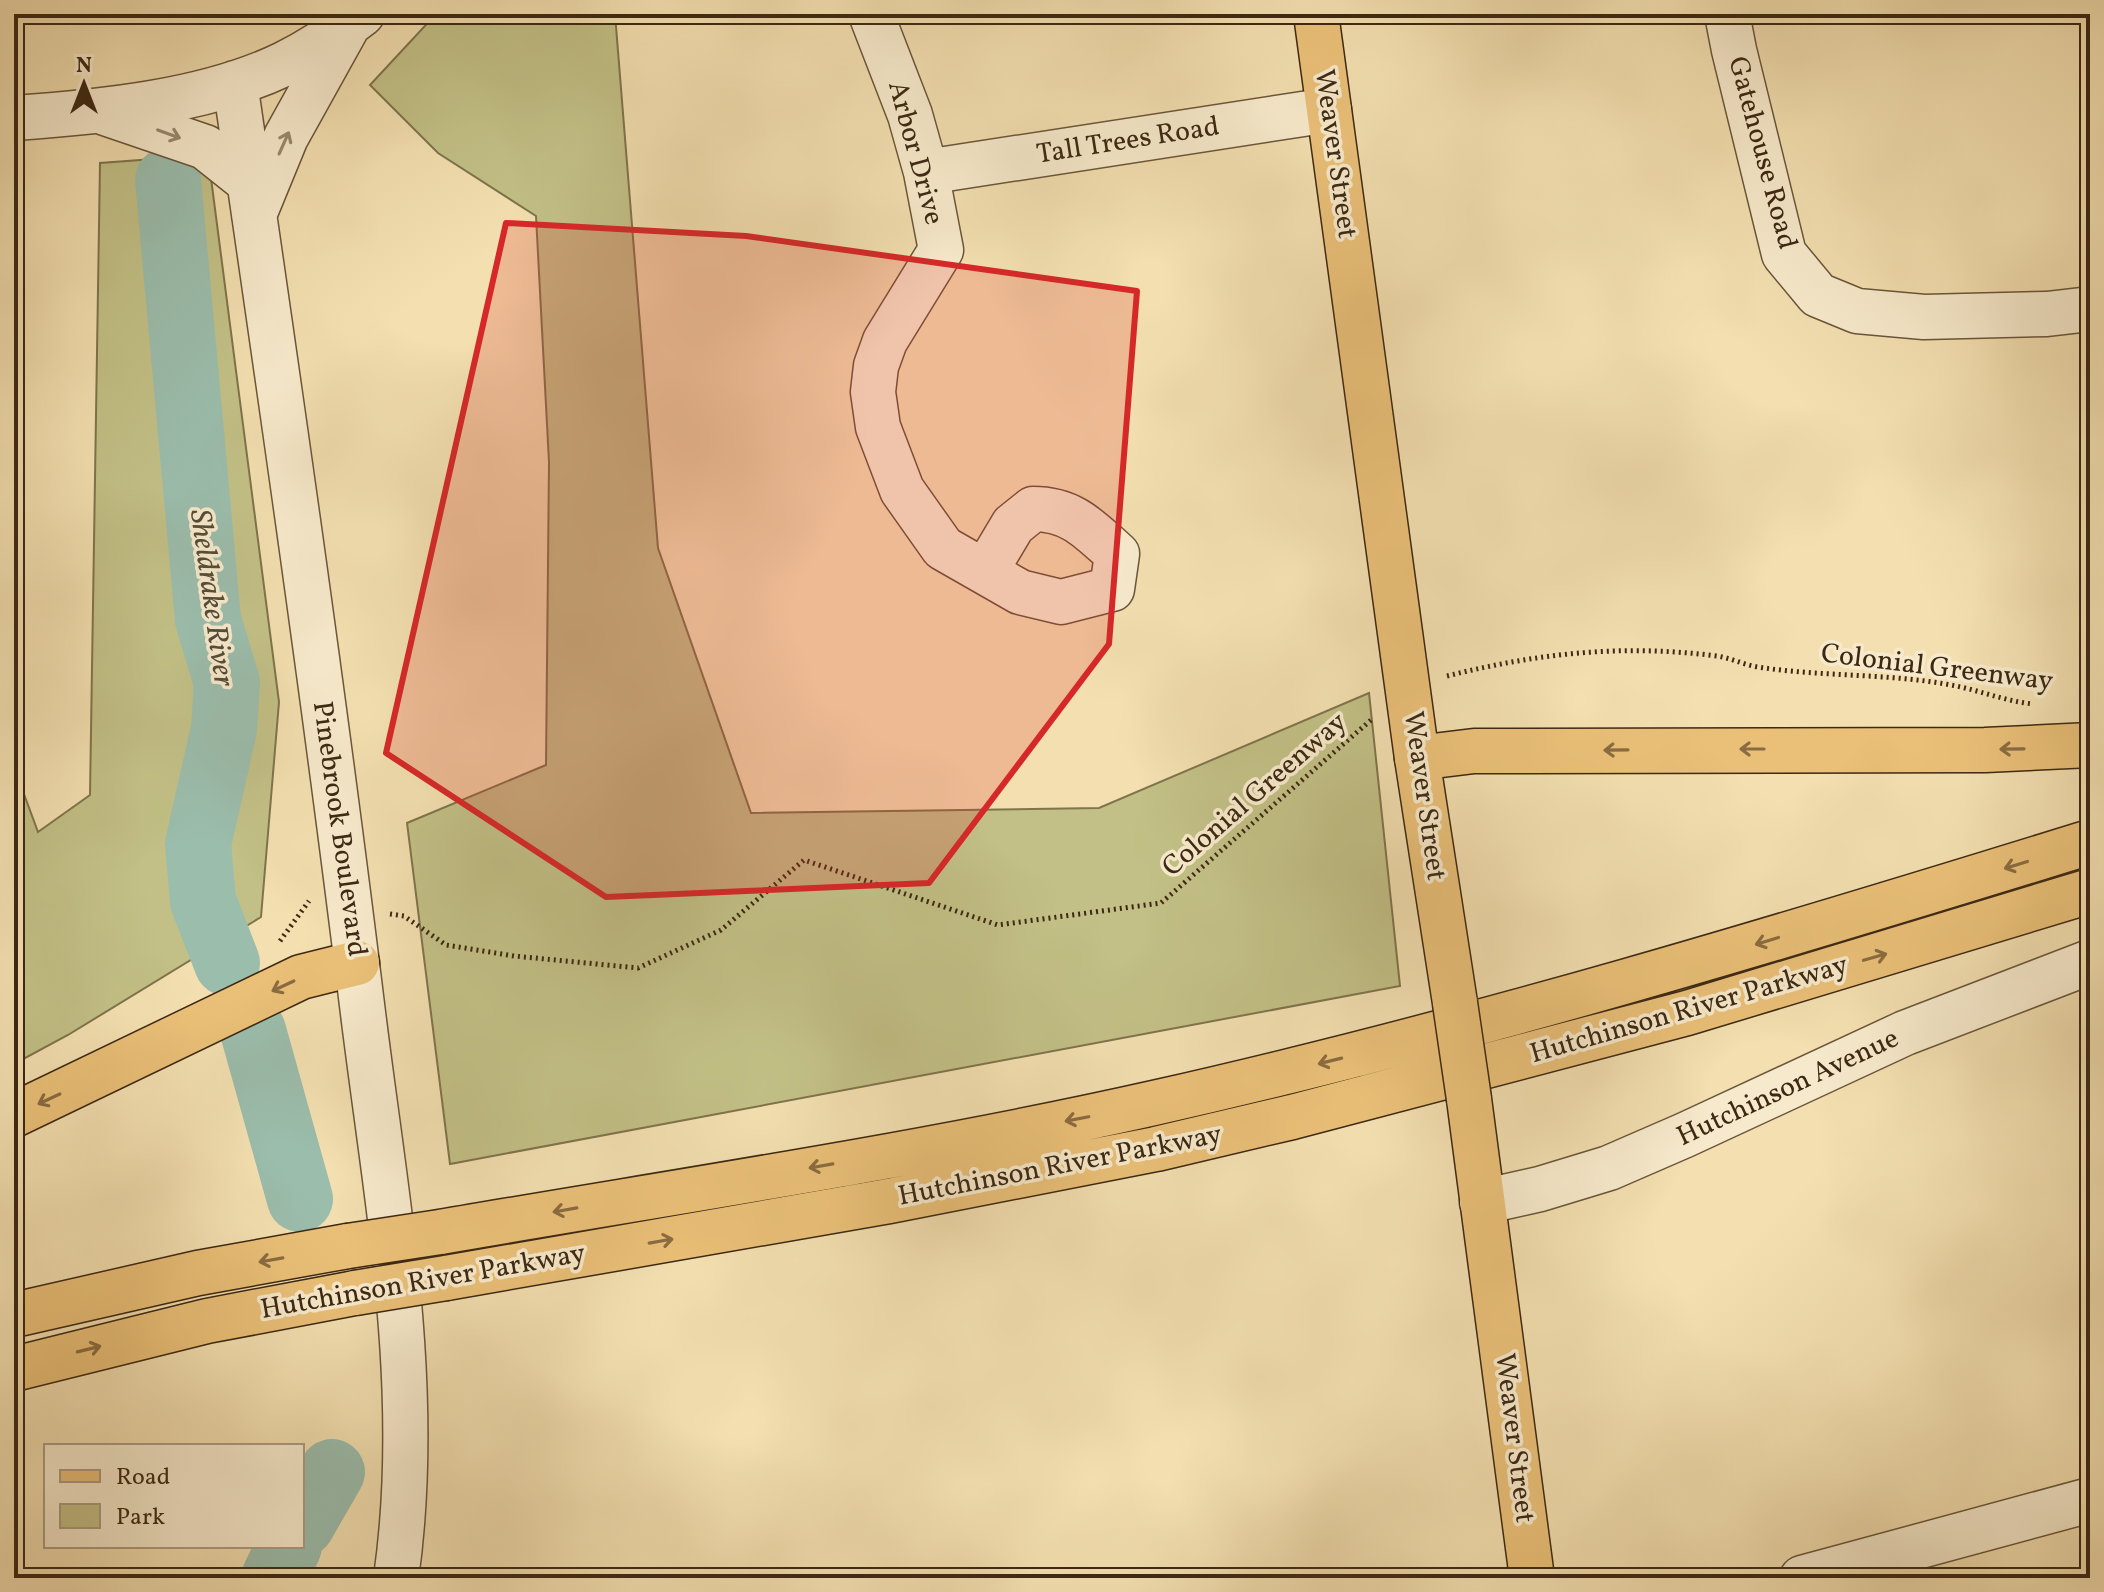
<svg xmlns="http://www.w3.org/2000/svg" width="2104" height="1592" font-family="Vollkorn,serif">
	<rect width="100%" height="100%" fill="#f3dfb0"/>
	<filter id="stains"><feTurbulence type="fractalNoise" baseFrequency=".0025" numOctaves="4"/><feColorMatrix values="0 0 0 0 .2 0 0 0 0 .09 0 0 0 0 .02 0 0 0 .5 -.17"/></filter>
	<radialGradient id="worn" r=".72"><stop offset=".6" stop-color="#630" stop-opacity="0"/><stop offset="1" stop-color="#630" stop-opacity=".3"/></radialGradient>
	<!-- green -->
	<path fill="#c2c086" stroke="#7f744c" stroke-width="2" d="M436 14H615L658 548 751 813 1099 808 1369 693 1400 986 450 1164 407 823 546 765 549 462 536 216 438 153 370 85Z
		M208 155 279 702 261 917 68 1035 14 1064V767L38 832 90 795 100 163Z"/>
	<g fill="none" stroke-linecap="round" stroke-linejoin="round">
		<!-- river -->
		<path stroke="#9bbdac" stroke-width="66" d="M168 180 208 620 227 683 224 729 198 844 203 901 227 963
			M253 1031 300 1199
			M302 1524 332 1472
			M274 1578 289 1546"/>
		<defs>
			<path id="minor" d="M871 14 910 115 926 172 941 250 885 341 876 366 873 392 878 427 902 490 943 548 985 572
				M1727 14 1734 50 1784 254 1818 295 1857 311 1924 317 2047 314 2090 309
				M235 83C280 392 325 702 363 1013 386 1199 423 1390 396 1578
				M105 113 205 147 249 182
				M14 118C101 112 205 102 284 64 312 50 338 33 362 14
				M926 172 1329 110
				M254 215 286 137 346 29
				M1033 509C1072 509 1089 529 1117 554L1112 589 1061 602 1020 592 985 572 1013 525Z
				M1482 1202 1540 1189 1609 1168 1685 1135 1905 1033 2090 962
				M1802 1578 2090 1500"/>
			<path id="major" d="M1316 14 1417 758 1455 1003
				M1469 1099 1532 1578"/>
			<path id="highway" d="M1417 758 1474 751 1985 750 2090 745
				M14 1115 301 977 357 963
				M440 1232C678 1191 918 1156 1154 1103 1470 1032 1780 938 2090 842
				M446 1278 889 1201 1156 1149 1292 1117 1687 1013 2090 891
				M14 1315 198 1273 348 1246
				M14 1369 207 1321 355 1293"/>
		</defs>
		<!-- minor casing -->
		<use href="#minor" stroke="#6a563a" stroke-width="47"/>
		<!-- major casing -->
		<use href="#major" stroke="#3c2813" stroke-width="47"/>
		<!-- highway casing -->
		<use href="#highway" stroke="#3c2813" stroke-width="47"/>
		<!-- path -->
		<path stroke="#3c2813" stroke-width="5" stroke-dasharray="2 4" stroke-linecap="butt" d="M1447 676C1539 653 1622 644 1717 656 1731 658 1744 665 1758 667 1821 677 1887 673 1951 685 1979 690 2004 701 2033 704
			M390 914 404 916 446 945 514 956 638 968 721 930 804 860 998 925 1161 903 1371 720
			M280 941 309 901"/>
		<!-- minor -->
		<use href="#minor" stroke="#f7eacc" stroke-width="44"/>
		<!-- major -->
		<use href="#major" stroke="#eac078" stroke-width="44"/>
		<!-- highway -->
		<use href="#highway" stroke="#eac078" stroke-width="44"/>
		<defs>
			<path id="major-bridge" d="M1455 1003 1469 1099"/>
			<path id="highway-bridge" d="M348 1246 440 1232
				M355 1293 446 1278"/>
		</defs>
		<!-- major-bridge casing -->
		<use href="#major-bridge" stroke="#3c2813" stroke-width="47" stroke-linecap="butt"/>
		<!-- highway-bridge casing -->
		<use href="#highway-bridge" stroke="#3c2813" stroke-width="47" stroke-linecap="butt"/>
		<!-- major-bridge -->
		<use href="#major-bridge" stroke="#eac078" stroke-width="44"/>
		<!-- highway-bridge -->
		<use href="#highway-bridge" stroke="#eac078" stroke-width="44"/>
	</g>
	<!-- one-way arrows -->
	<defs><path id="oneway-shaft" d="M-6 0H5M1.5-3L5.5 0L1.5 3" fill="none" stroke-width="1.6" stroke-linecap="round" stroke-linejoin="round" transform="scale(2)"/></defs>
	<g stroke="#9a8970">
		<use href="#oneway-shaft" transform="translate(169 134) rotate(20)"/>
		<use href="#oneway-shaft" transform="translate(284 143) rotate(-66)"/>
	</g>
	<g stroke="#8a6c40">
		<use href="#oneway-shaft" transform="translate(1752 749) rotate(-180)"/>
		<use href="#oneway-shaft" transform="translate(2012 749) rotate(179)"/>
		<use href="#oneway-shaft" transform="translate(1616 750) rotate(179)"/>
		<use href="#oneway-shaft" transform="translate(2016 865) rotate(163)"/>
		<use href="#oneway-shaft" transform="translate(1767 941) rotate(163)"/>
		<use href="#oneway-shaft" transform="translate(1875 957) rotate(-16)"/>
		<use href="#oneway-shaft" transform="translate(283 986) rotate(155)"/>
		<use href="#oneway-shaft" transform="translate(1330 1061) rotate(166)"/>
		<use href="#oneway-shaft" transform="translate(49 1099) rotate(155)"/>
		<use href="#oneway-shaft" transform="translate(1077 1119) rotate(169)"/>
		<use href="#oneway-shaft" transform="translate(821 1166) rotate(170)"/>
		<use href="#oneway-shaft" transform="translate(565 1210) rotate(170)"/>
		<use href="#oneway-shaft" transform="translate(661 1241) rotate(-10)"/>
		<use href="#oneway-shaft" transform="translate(271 1260) rotate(170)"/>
		<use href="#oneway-shaft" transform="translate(89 1349) rotate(-14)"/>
	</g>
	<!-- marked area -->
	<path fill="#d62828" fill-opacity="0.2" stroke="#d62828" stroke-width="6" stroke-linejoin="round" d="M506 223 746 236 1137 291 1109 644 929 883 606 897 386 753Z"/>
	<g text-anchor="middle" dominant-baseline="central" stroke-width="7" stroke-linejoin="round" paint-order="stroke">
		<!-- street labels -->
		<g font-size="28" fill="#3c2813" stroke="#f7eacc">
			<text transform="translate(1128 141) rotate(-9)">Tall Trees Road</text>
			<text transform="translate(915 153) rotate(75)">Arbor Drive</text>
			<text transform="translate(1762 153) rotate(75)">Gatehouse Road</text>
			<text transform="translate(1335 154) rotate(82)">Weaver Street</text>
			<text transform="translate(1937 668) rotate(7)">Colonial Greenway</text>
			<text transform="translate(1255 795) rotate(-41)">Colonial Greenway</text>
			<text transform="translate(1424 796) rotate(82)">Weaver Street</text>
			<text transform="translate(339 829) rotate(82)">Pinebrook Boulevard</text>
			<text transform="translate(1689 1010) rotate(-16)">Hutchinson River Parkway</text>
			<text transform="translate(1788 1088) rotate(-25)">Hutchinson Avenue</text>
			<text transform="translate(1060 1166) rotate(-11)">Hutchinson River Parkway</text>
			<text transform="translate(423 1282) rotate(-10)">Hutchinson River Parkway</text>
			<text transform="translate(1514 1438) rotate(83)">Weaver Street</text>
		</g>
		<!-- water labels -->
		<g font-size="30" font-style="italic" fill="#544d39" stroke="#f7eacc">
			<text transform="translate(211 598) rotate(82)">Sheldrake River</text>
		</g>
	</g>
	<!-- margin -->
	<rect width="2104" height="1592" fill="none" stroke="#f3dfb0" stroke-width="48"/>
	<rect x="16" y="16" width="2072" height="1560" fill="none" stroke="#3c2813" stroke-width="4"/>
	<rect x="24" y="24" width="2056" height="1544" fill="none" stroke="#3c2813" stroke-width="2"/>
	<!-- legend -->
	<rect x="44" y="1444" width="260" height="104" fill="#f7eacc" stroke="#ac9c82" stroke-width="2"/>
	<rect x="60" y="1470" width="40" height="12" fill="#eac078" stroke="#ac9c82" stroke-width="2"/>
	<text x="116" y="1484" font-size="24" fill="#3c2813">Road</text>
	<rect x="60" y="1504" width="40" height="24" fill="#c2c086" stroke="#ac9c82" stroke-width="2"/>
	<text x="116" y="1524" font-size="24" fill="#3c2813">Park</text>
	<!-- north arrow -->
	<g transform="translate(84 84)" stroke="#f7eacc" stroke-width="6" paint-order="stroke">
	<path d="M0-6L14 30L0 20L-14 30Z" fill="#3c2813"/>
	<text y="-12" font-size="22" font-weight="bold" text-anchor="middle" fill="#3c2813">N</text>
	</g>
	<rect width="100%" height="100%" filter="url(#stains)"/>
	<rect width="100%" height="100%" fill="url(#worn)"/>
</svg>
